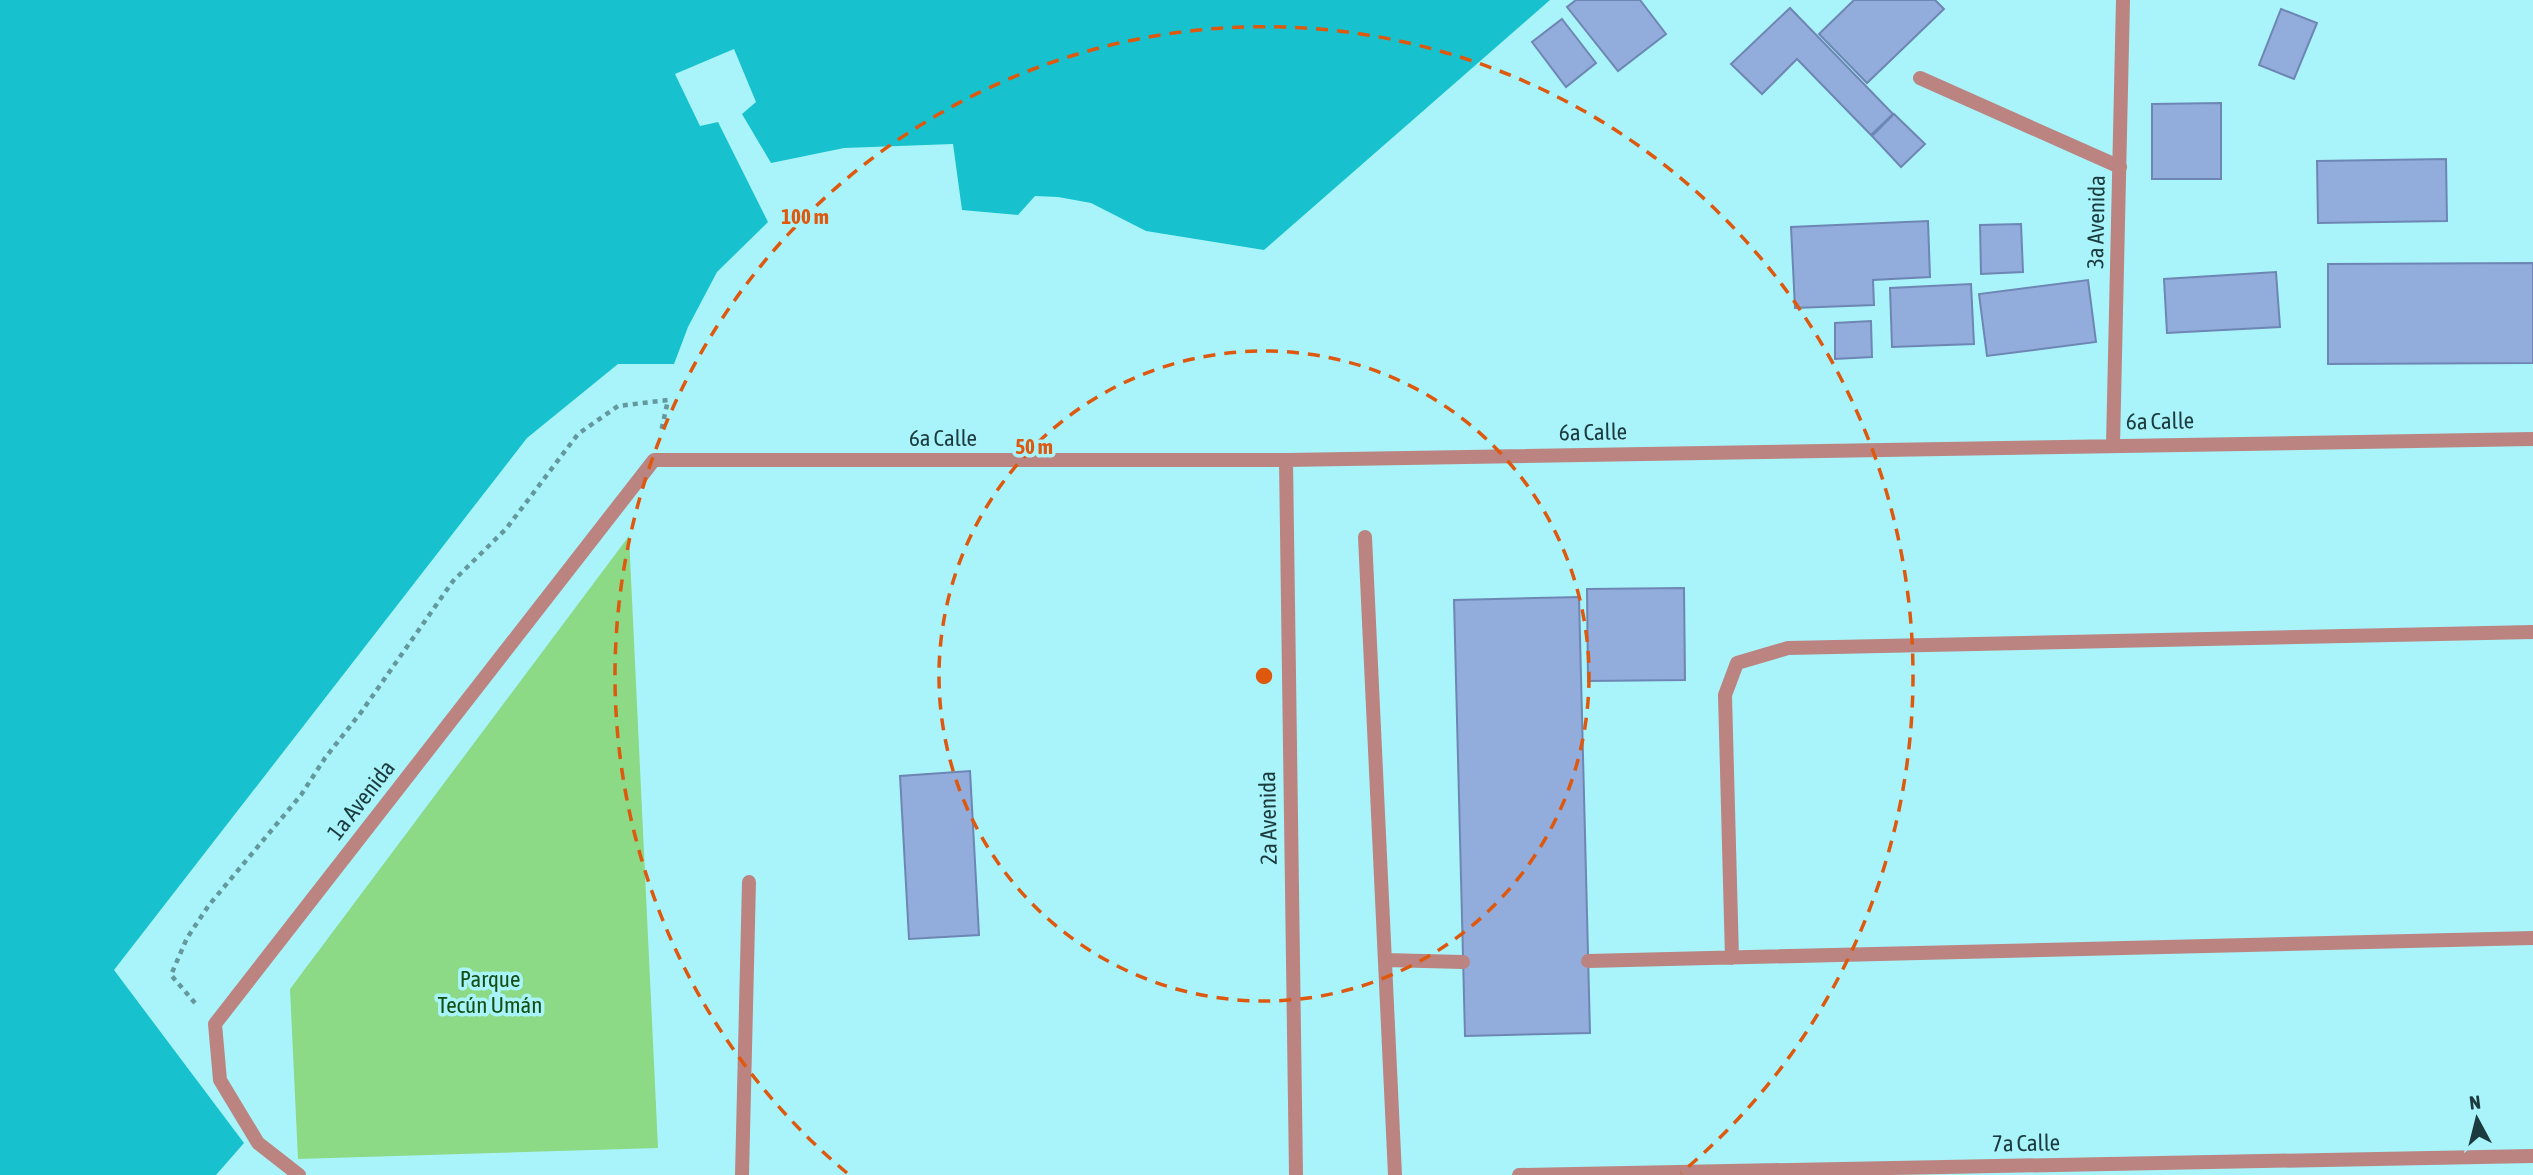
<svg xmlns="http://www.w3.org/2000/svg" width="2533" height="1175" font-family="'Asap Condensed',sans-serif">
	<rect width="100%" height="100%" fill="#a9f4fb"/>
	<!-- green -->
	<path fill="#8cd986" d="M629 536 658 1148 298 1159 290 989Z"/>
	<!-- water -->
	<path fill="#17c2ce" d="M0 0H1550L1264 250 1146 231 1091 203 1058 197 1035 196 1018 215 962 210 953 144 844 148 771 163 742 114 756 102 734 49 675 74 700 126 718 122 768 222 717 272 688 327 674 364H618L527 438 114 970 244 1143 216 1175H0Z"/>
	<!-- building -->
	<path fill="#92acdb" stroke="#6e86b3" stroke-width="2" d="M1576 0H1640L1666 34 1618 71 1567 7Z
		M1854 0H1935L1944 9 1867 83 1819 34Z
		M1790 8 1893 114 1871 135 1797 59 1762 94 1731 64Z
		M2281 9 2317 23 2294 79 2259 65Z
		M1562 19 1596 63 1566 87 1532 42Z
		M2221 103V179H2152V104Z
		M1894 114 1925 144 1901 167 1872 136Z
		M2446 159 2447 221 2318 223 2317 161Z
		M1928 221 1930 277 1873 280 1874 305 1795 308 1791 227Z
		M2021 224 2023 272 1981 274 1980 225Z
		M2533 263V363L2328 364V264Z
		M2276 272 2280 327 2167 333 2164 279Z
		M2088 280 2096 342 1987 356 1979 294Z
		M1971 284 1974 344 1892 347 1890 288Z
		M1871 321 1872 357 1835 359V323Z
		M1684 588 1685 680 1588 681 1587 589Z
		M1579 597 1590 1033 1465 1036 1454 600Z
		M970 771 979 935 909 939 900 776Z"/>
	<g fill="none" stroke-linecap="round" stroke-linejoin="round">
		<!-- path -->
		<path stroke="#63989d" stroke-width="4.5" stroke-dasharray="5 5" stroke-linecap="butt" d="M195 1003 171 975 187 938 209 905 301 795 325 758 362 711 453 581 506 529 578 434 618 406 668 400 661 432"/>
		<!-- service -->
		<path stroke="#bb8480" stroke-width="14" d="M1920 78 2120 167
			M1365 537 1395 1175
			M1732 958 1725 695 1737 663 1788 648 2533 632
			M1385 960 1463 962
			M1588 961 2533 938
			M742 1175 749 882"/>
		<!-- minor -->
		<path stroke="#bb8480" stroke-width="14" d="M2113 445 2123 0
			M1286 460 1296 1175
			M299 1175 258 1143 220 1080 215 1024 654 460H1286L2533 439"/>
		<!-- tertiary -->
		<path stroke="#bb8480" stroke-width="14" d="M1519 1175 2533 1156"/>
	</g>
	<!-- distance rings -->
	<g fill="none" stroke="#de580e" stroke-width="3.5" stroke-dasharray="12 9">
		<circle cx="1264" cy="676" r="325"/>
		<path d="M847 1173A649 649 0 1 1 1681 1173"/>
	</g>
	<g text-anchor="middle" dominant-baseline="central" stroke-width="7" stroke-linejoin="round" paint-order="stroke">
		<!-- street labels -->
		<g font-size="23" fill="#1c3b3e" stroke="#a9f4fb">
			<text transform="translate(2096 222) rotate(-89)">3a Avenida</text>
			<text transform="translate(2160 421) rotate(-1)">6a Calle</text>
			<text transform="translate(1593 432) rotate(-1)">6a Calle</text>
			<text x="943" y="438">6a Calle</text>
			<text transform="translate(361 800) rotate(-52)">1a Avenida</text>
			<text transform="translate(1268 818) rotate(-91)">2a Avenida</text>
			<text transform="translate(2026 1143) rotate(-1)">7a Calle</text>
		</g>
		<!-- park labels -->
		<g font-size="23" fill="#134f11" stroke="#a9f4fb">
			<text x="490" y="979">Parque<tspan x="490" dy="26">Tecún Umán</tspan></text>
		</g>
	</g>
	<circle cx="1264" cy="676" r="10" fill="#de580e" stroke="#a9f4fb" stroke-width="3.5"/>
	<g font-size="21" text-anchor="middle" font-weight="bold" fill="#de580e" stroke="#a9f4fb" stroke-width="7" stroke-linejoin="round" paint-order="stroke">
		<text x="805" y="224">100 m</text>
		<text x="1034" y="454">50 m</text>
	</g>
	<!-- north arrow -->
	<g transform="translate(2477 1119) rotate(353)" stroke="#a9f4fb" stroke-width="5" paint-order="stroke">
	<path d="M0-5L12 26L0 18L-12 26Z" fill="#1c3b3e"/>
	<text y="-10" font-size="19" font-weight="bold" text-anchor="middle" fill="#1c3b3e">N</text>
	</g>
</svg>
